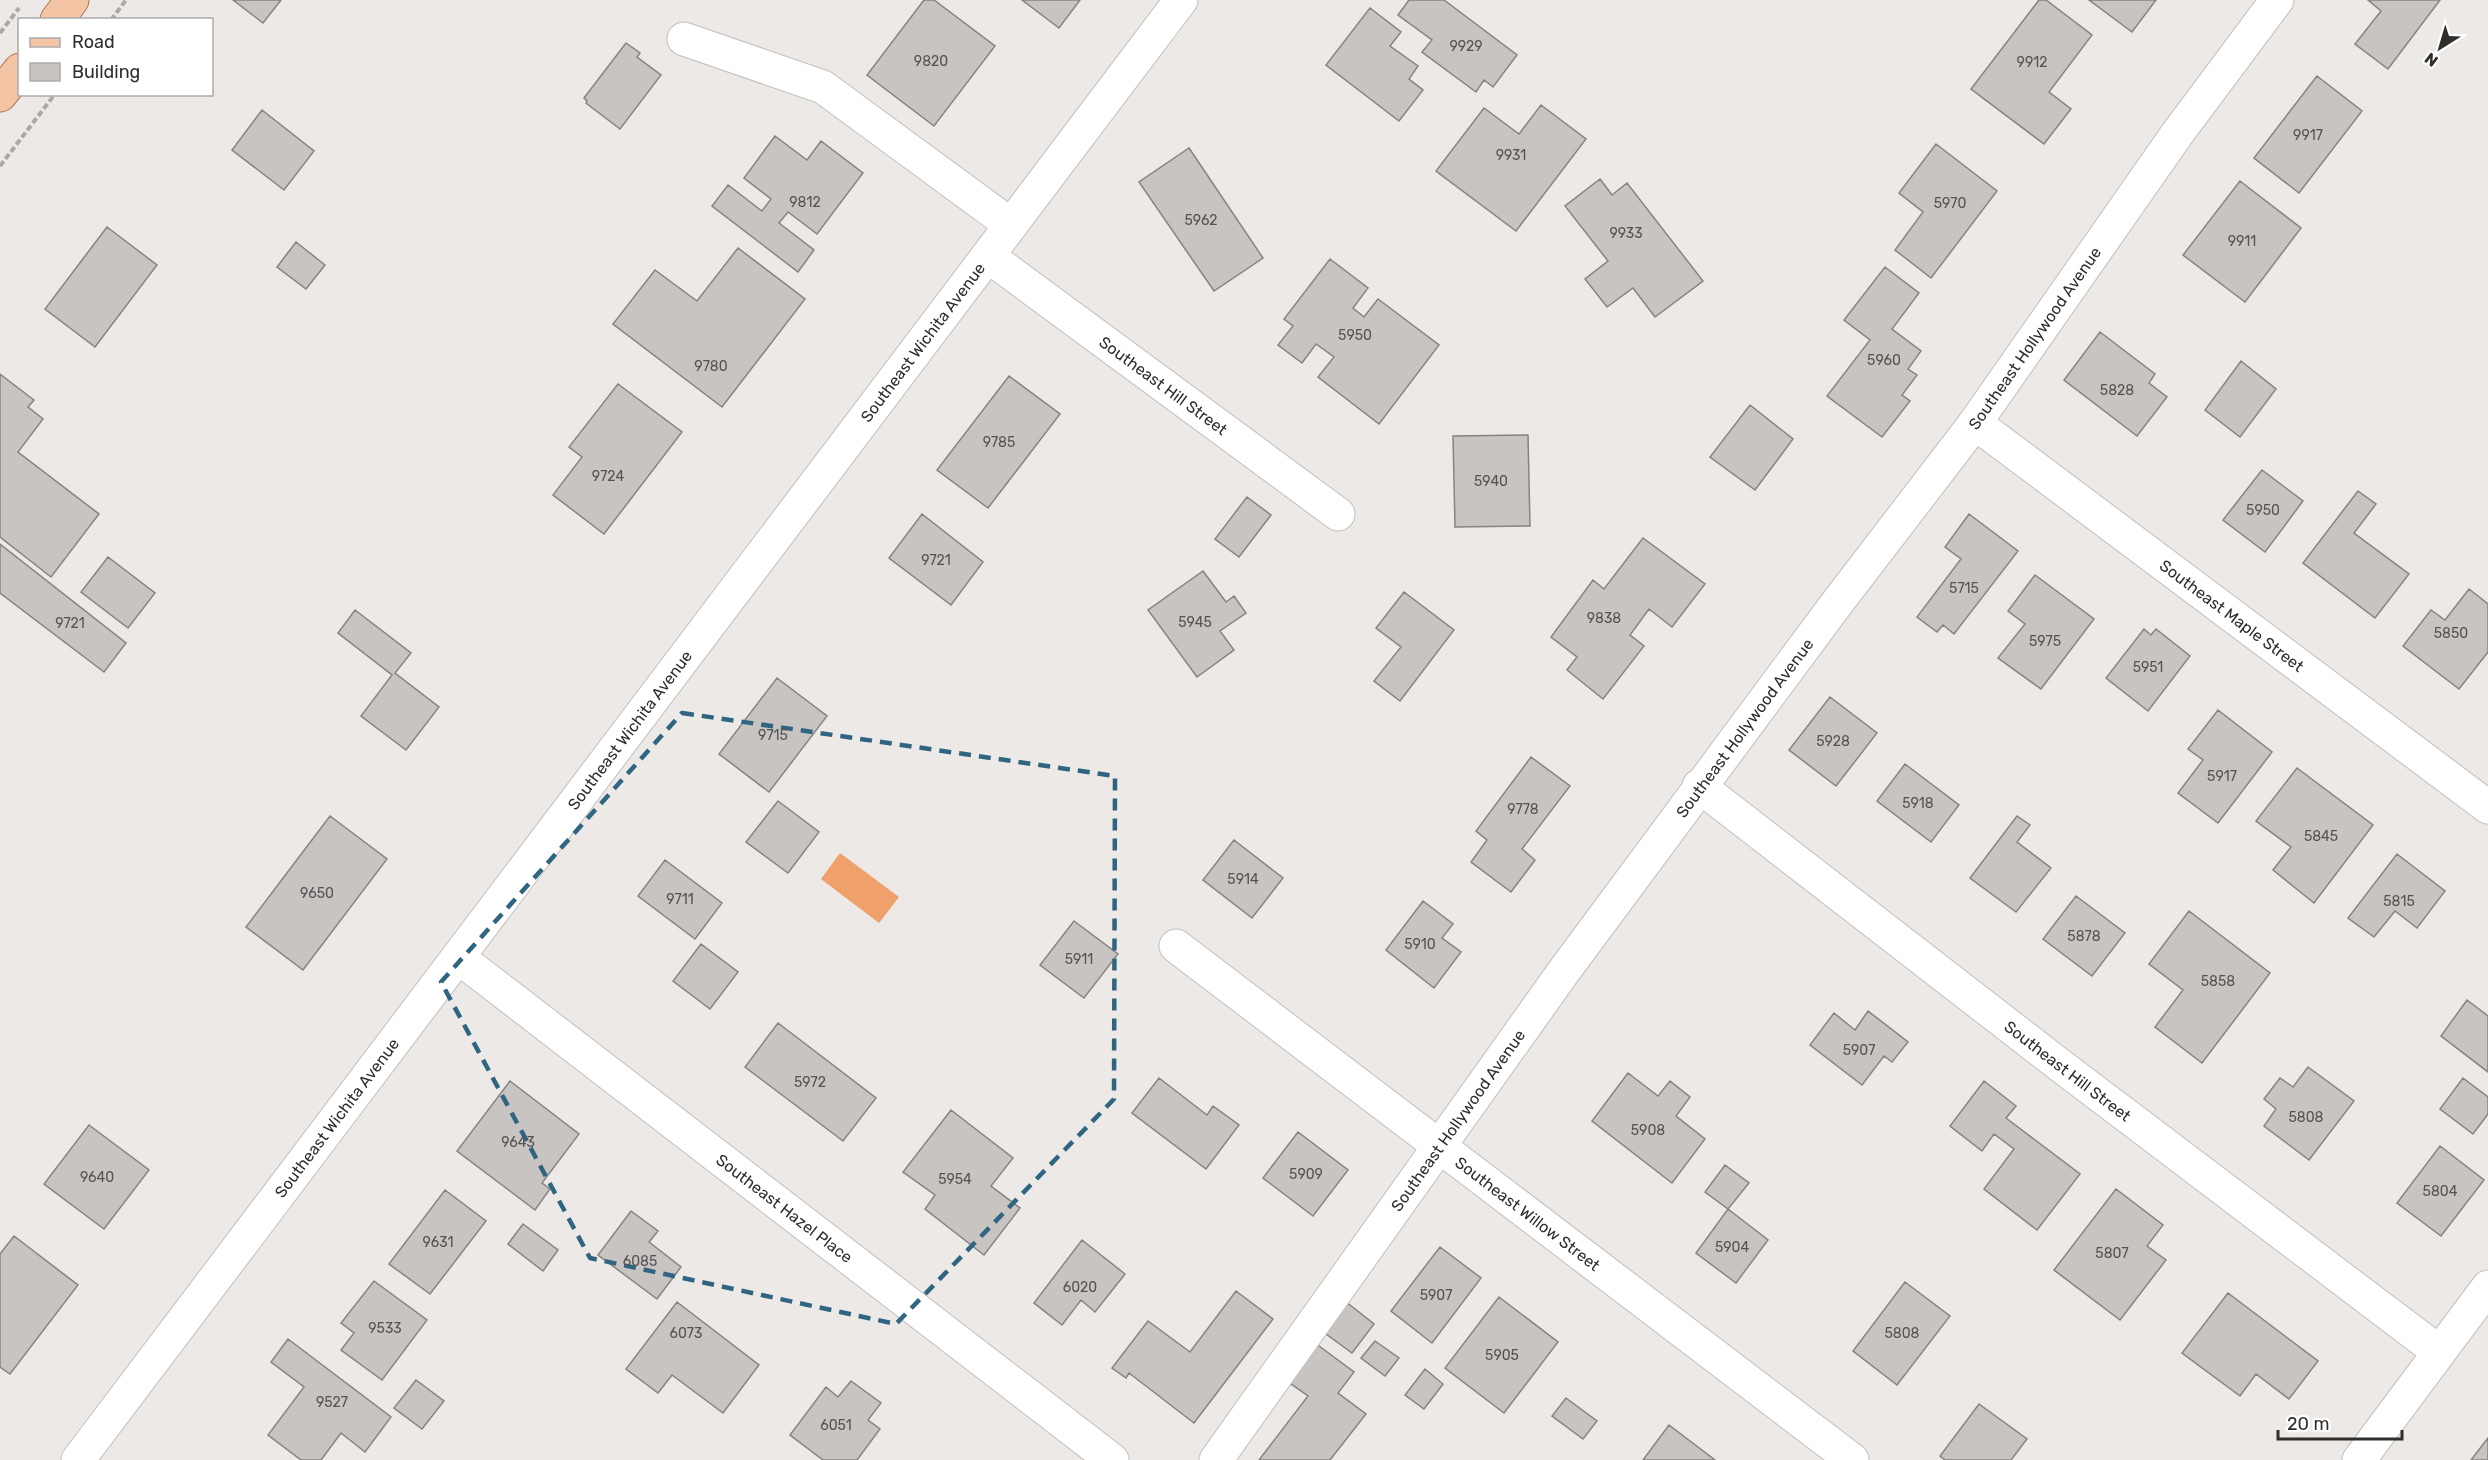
<svg xmlns="http://www.w3.org/2000/svg" width="2488" height="1460" font-family="Rubik,sans-serif">
	<rect width="100%" height="100%" fill="#ece9e7"/>
	<!-- water -->
	<path fill="#f0a06b" d="M840 853 899 897 879 923 821 879Z"/>
	<!-- building -->
	<path fill="#c7c4c2" stroke="#868382" stroke-width="1.5" d="M233 0H281L263 23Z
		M924 0H934L995 46 934 126 867 75Z
		M1022 0H1080L1059 28Z
		M1409 0H1444L1517 55 1493 87 1484 80 1476 92 1422 52 1432 40 1398 15Z
		M2039 0H2046L2092 35 2049 92 2071 109 2044 144 1971 89Z
		M2089 0H2156L2132 32Z
		M2440 0 2388 69 2355 44 2381 11 2368 0Z
		M1370 8 1401 32 1390 46 1418 66 1409 79 1423 90 1399 121 1326 65Z
		M626 43 640 53 637 57 661 75 620 129 586 103 587 101 584 98Z
		M2317 76 2362 111 2299 193 2254 158Z
		M1541 105 1586 139 1516 231 1436 171 1484 108 1519 134Z
		M262 110 314 151 284 190 232 150Z
		M775 136 807 160 821 141 863 173 817 234 788 212 779 223 814 250 798 272 712 206 728 185 762 211 771 199 744 178Z
		M1936 144 1997 191 1931 278 1895 250 1923 212 1899 193Z
		M1189 148 1263 258 1214 291 1139 182Z
		M1600 179 1612 195 1627 183 1703 281 1655 317 1633 288 1607 307 1585 279 1608 261 1565 206Z
		M2240 181 2301 228 2245 302 2183 255Z
		M107 227 157 265 95 347 45 309Z
		M296 242 325 265 306 289 277 267Z
		M738 248 805 299 722 407 613 324 655 270 697 301Z
		M1330 259 1368 288 1353 308 1364 317 1378 299 1439 345 1379 424 1318 377 1334 357 1316 344 1302 363 1278 345 1293 326 1284 319Z
		M1885 267 1919 293 1892 329 1921 351 1908 369 1917 375 1902 395 1910 401 1882 437 1827 396 1870 340 1844 320Z
		M2100 332 2155 374 2149 383 2167 397 2137 436 2064 380Z
		M2241 361 2276 389 2240 437 2205 410Z
		M0 374 34 400 28 407 43 419 18 452 99 514 51 577 0 537Z
		M1009 376 1060 414 988 508 937 470Z
		M618 384 682 432 604 534 553 495 582 457 569 447Z
		M1750 405 1793 439 1755 490 1710 457Z
		M1528 435 1530 526 1455 527 1453 436Z
		M2262 470 2303 501 2265 552 2223 520Z
		M2358 491 2376 504 2354 533 2409 574 2375 618 2303 563Z
		M1247 497 1271 515 1239 557 1215 539Z
		M922 514 983 562 951 605 889 558Z
		M1969 514 2018 551 1954 634 1943 625 1937 632 1917 617 1961 559 1945 547Z
		M1643 538 1705 584 1672 627 1649 609 1630 635 1644 646 1603 699 1567 670 1577 657 1551 637 1593 580 1604 589Z
		M0 544 126 643 104 672 0 593Z
		M108 557 155 593 128 628 81 592Z
		M1203 571 1226 602 1234 596 1246 613 1220 631 1234 650 1197 677 1148 610Z
		M2035 575 2094 619 2041 689 1998 658 2025 624 2008 611Z
		M2469 589 2488 604V652L2459 689 2403 646 2431 610 2445 620Z
		M1404 592 1454 630 1400 701 1374 681 1401 647 1376 628Z
		M355 610 411 653 395 673 439 707 406 750 361 716 392 675 338 633Z
		M2144 629 2151 635 2156 629 2190 656 2148 711 2106 678Z
		M777 678 827 716 769 792 719 754Z
		M1830 697 1877 733 1836 786 1789 750Z
		M2218 710 2272 752 2218 823 2178 793 2203 760 2188 749Z
		M1531 757 1570 786 1522 849 1535 860 1511 892 1471 862 1487 840 1476 831Z
		M1905 764 1959 805 1931 842 1877 801Z
		M2297 768 2373 825 2314 903 2273 870 2291 847 2256 821Z
		M778 801 819 832 788 873 746 842Z
		M330 816 387 859 303 970 246 927Z
		M2017 816 2030 825 2017 842 2051 868 2016 912 1970 878Z
		M1234 840 1283 878 1252 918 1203 880Z
		M2397 854 2445 891 2417 928 2395 911 2374 937 2348 918Z
		M665 860 722 903 695 939 638 896Z
		M2076 896 2125 933 2092 976 2043 939Z
		M1423 901 1453 924 1442 938 1461 952 1434 988 1386 950Z
		M2189 911 2270 973 2202 1063 2155 1027 2183 990 2149 964Z
		M1074 921 1118 954 1084 998 1040 965Z
		M701 944 738 972 710 1009 673 981Z
		M2467 1000 2488 1016V1072L2441 1036Z
		M1868 1011 1908 1042 1892 1062 1884 1056 1862 1085 1810 1045 1834 1013 1855 1030Z
		M778 1023 876 1098 843 1141 745 1067Z
		M2308 1067 2354 1101 2309 1160 2264 1126 2276 1109 2264 1099 2280 1078 2293 1087Z
		M1628 1073 1658 1096 1670 1081 1690 1097 1676 1116 1705 1139 1672 1183 1592 1121Z
		M1159 1078 1207 1115 1213 1106 1239 1125 1206 1169 1132 1113Z
		M2463 1078 2488 1097V1114L2473 1134 2440 1109Z
		M510 1081 579 1134 542 1183 550 1189 535 1210 457 1151Z
		M1984 1081 2016 1106 2006 1118 2080 1174 2037 1230 1984 1189 2014 1149 1994 1134 1982 1151 1950 1126Z
		M951 1110 1013 1158 991 1186 1020 1208 984 1255 925 1209 935 1195 903 1172Z
		M89 1125 149 1170 104 1229 44 1184Z
		M1298 1132 1348 1170 1313 1216 1263 1178Z
		M2440 1146 2484 1180 2441 1236 2397 1203Z
		M1725 1165 1749 1183 1728 1209 1705 1192Z
		M2116 1189 2163 1225 2147 1246 2166 1260 2120 1320 2054 1270Z
		M445 1190 486 1221 430 1294 389 1264Z
		M1728 1209 1768 1240 1736 1283 1696 1253Z
		M631 1211 658 1231 649 1242 681 1267 657 1299 598 1255Z
		M523 1224 558 1250 543 1271 508 1244Z
		M14 1236 78 1285 10 1374 0 1367V1254Z
		M1082 1240 1125 1274 1095 1312 1081 1300 1062 1325 1034 1303Z
		M1440 1247 1481 1278 1432 1343 1391 1311Z
		M374 1281 427 1320 382 1380 341 1350 354 1333 341 1323Z
		M1905 1282 1950 1316 1897 1385 1853 1351Z
		M1236 1291 1273 1319 1194 1423 1129 1373 1126 1378 1112 1368 1148 1321 1190 1352Z
		M2228 1293 2318 1361 2289 1399 2256 1374 2240 1396 2182 1353Z
		M1499 1297 1558 1342 1504 1413 1445 1368Z
		M1345 1301 1374 1324 1352 1353 1322 1331Z
		M677 1302 759 1365 723 1413 672 1375 658 1393 626 1369Z
		M288 1339 391 1417 365 1452 341 1433 321 1460H301L268 1435 304 1387 271 1362Z
		M1375 1341 1399 1358 1385 1376 1361 1358Z
		M1315 1343 1354 1372 1338 1393 1366 1414 1330 1460H1259L1308 1396 1287 1381Z
		M1425 1369 1443 1384 1424 1409 1405 1395Z
		M416 1380 444 1401 422 1429 394 1408Z
		M851 1381 881 1403 868 1420 880 1429 857 1460H823L790 1435 826 1387 838 1397Z
		M1566 1398 1597 1421 1583 1439 1552 1416Z
		M1979 1404 2027 1439 2011 1460H1945L1940 1456Z
		M1669 1425 1715 1460H1643Z
		M2488 1438V1460H2471Z"/>
	<g fill="none" stroke-linecap="round" stroke-linejoin="round">
		<defs>
			<g id="minor">
				<path d="M684 39 823 87 1011 225"/>
				<path id="s1" d="M988 256 1338 514"/>
				<path id="s2" d="M1975 423 2488 807"/>
				<path id="s3" d="M1699 786 2061 1066 2439 1352"/>
				<path id="s4" d="M1176 946 1852 1460"/>
				<path id="s5" d="M458 957 1112 1460"/>
				<path id="s6" d="M78 1460 1181 0"/>
				<path id="s7" d="M1216 1460 1564 971 1834 607 1975 423 2177 134 2277 0"/>
				<path d="M2359 1460 2488 1287"/>
			</g>
			<path id="major" d="M57 20 72 0
				M0 95 20 70"/>
		</defs>
		<!-- minor casing -->
		<use href="#minor" stroke="#c2bfbd" stroke-width="35"/>
		<!-- major casing -->
		<use href="#major" stroke="#aa7754" stroke-width="35"/>
		<!-- path -->
		<path stroke="#aba8a7" stroke-width="4" stroke-dasharray="6 3" stroke-linecap="butt" d="M111 20 126 0
			M0 33 19 8
			M0 166 55 94"/>
		<!-- minor -->
		<use href="#minor" stroke="#fff" stroke-width="33"/>
		<!-- major -->
		<use href="#major" stroke="#f4c5a5" stroke-width="33"/>
	</g>
	<!-- marked area -->
	<path fill="none" stroke="#306581" stroke-width="4.5" stroke-dasharray="12 8" stroke-linejoin="round" d="M682 713 1115 776 1114 1099 896 1324 590 1258 441 982Z"/>
	<g text-anchor="middle" dominant-baseline="central" stroke-width="4.5" stroke-linejoin="round" paint-order="stroke">
		<!-- number labels -->
		<g font-size="14" fill="#555452">
			<text x="1466" y="46">9929</text>
			<text x="931" y="61">9820</text>
			<text x="2032" y="62">9912</text>
			<text x="2308" y="135">9917</text>
			<text x="1511" y="155">9931</text>
			<text x="805" y="202">9812</text>
			<text x="1950" y="203">5970</text>
			<text x="1201" y="220">5962</text>
			<text x="1626" y="233">9933</text>
			<text x="2242" y="241">9911</text>
			<text x="1355" y="335">5950</text>
			<text x="1884" y="360">5960</text>
			<text x="711" y="366">9780</text>
			<text x="2117" y="390">5828</text>
			<text x="999" y="442">9785</text>
			<text x="608" y="476">9724</text>
			<text x="1491" y="481">5940</text>
			<text x="2263" y="510">5950</text>
			<text x="936" y="560">9721</text>
			<text x="1964" y="588">5715</text>
			<text x="1604" y="618">9838</text>
			<text x="1195" y="622">5945</text>
			<text x="70" y="623">9721</text>
			<text x="2451" y="633">5850</text>
			<text x="2045" y="641">5975</text>
			<text x="2148" y="667">5951</text>
			<text x="773" y="735">9715</text>
			<text x="1833" y="741">5928</text>
			<text x="2222" y="776">5917</text>
			<text x="1918" y="803">5918</text>
			<text x="1523" y="809">9778</text>
			<text x="2321" y="836">5845</text>
			<text x="1243" y="879">5914</text>
			<text x="317" y="893">9650</text>
			<text x="680" y="899">9711</text>
			<text x="2399" y="901">5815</text>
			<text x="2084" y="936">5878</text>
			<text x="1420" y="944">5910</text>
			<text x="1079" y="959">5911</text>
			<text x="2218" y="981">5858</text>
			<text x="1859" y="1050">5907</text>
			<text x="810" y="1082">5972</text>
			<text x="2306" y="1117">5808</text>
			<text x="1648" y="1130">5908</text>
			<text x="518" y="1142">9643</text>
			<text x="1306" y="1174">5909</text>
			<text x="97" y="1177">9640</text>
			<text x="955" y="1179">5954</text>
			<text x="2440" y="1191">5804</text>
			<text x="438" y="1242">9631</text>
			<text x="1732" y="1247">5904</text>
			<text x="2112" y="1253">5807</text>
			<text x="640" y="1261">6085</text>
			<text x="1080" y="1287">6020</text>
			<text x="1436" y="1295">5907</text>
			<text x="385" y="1328">9533</text>
			<text x="686" y="1333">6073</text>
			<text x="1902" y="1333">5808</text>
			<text x="1502" y="1355">5905</text>
			<text x="332" y="1402">9527</text>
			<text x="836" y="1425">6051</text>
		</g>
		<!-- street labels -->
		<g font-size="16" fill="#2f2e2d" stroke="#fff">
			<text stroke="none"><textPath href="#s7" startOffset="1389">Southeast Hollywood Avenue</textPath></text>
			<text stroke="none"><textPath href="#s6" startOffset="1401">Southeast Wichita Avenue</textPath></text>
			<text stroke="none"><textPath href="#s1" startOffset="218">Southeast Hill Street</textPath></text>
			<text stroke="none"><textPath href="#s2" startOffset="321">Southeast Maple Street</textPath></text>
			<text stroke="none"><textPath href="#s7" startOffset="903">Southeast Hollywood Avenue</textPath></text>
			<text stroke="none"><textPath href="#s6" startOffset="915">Southeast Wichita Avenue</textPath></text>
			<text stroke="none"><textPath href="#s3" startOffset="466">Southeast Hill Street</textPath></text>
			<text stroke="none"><textPath href="#s6" startOffset="429">Southeast Wichita Avenue</textPath></text>
			<text stroke="none"><textPath href="#s7" startOffset="417">Southeast Hollywood Avenue</textPath></text>
			<text stroke="none"><textPath href="#s5" startOffset="412">Southeast Hazel Place</textPath></text>
			<text stroke="none"><textPath href="#s4" startOffset="442">Southeast Willow Street</textPath></text>
		</g>
	</g>
	<!-- legend -->
	<rect x="18" y="18" width="195" height="78" fill="#ffffff" stroke="#acabab" stroke-width="1.5"/>
	<rect x="30" y="38" width="30" height="9" fill="#f4c5a5" stroke="#acabab" stroke-width="1.5"/>
	<text x="72" y="48" font-size="18" fill="#2f2e2d">Road</text>
	<rect x="30" y="63" width="30" height="18" fill="#c7c4c2" stroke="#acabab" stroke-width="1.5"/>
	<text x="72" y="78" font-size="18" fill="#2f2e2d">Building</text>
	<!-- north arrow -->
	<g transform="translate(2440 48) rotate(217)" stroke="#ffffff" stroke-width="4.5" paint-order="stroke">
	<path d="M0-4.5L10 22L0 15L-10 22Z" fill="#2f2e2d"/>
	<text y="-9" font-size="16" font-weight="bold" text-anchor="middle" fill="#2f2e2d">N</text>
	</g>
	<!-- scale -->
	<path d="M2278 1430v9h124v-9" fill="none" stroke="#2f2e2d" stroke-width="3"/>
	<text x="2287" y="1430" font-size="18" fill="#2f2e2d" stroke="#ffffff" stroke-width="4.5" paint-order="stroke">20 m</text>
</svg>
